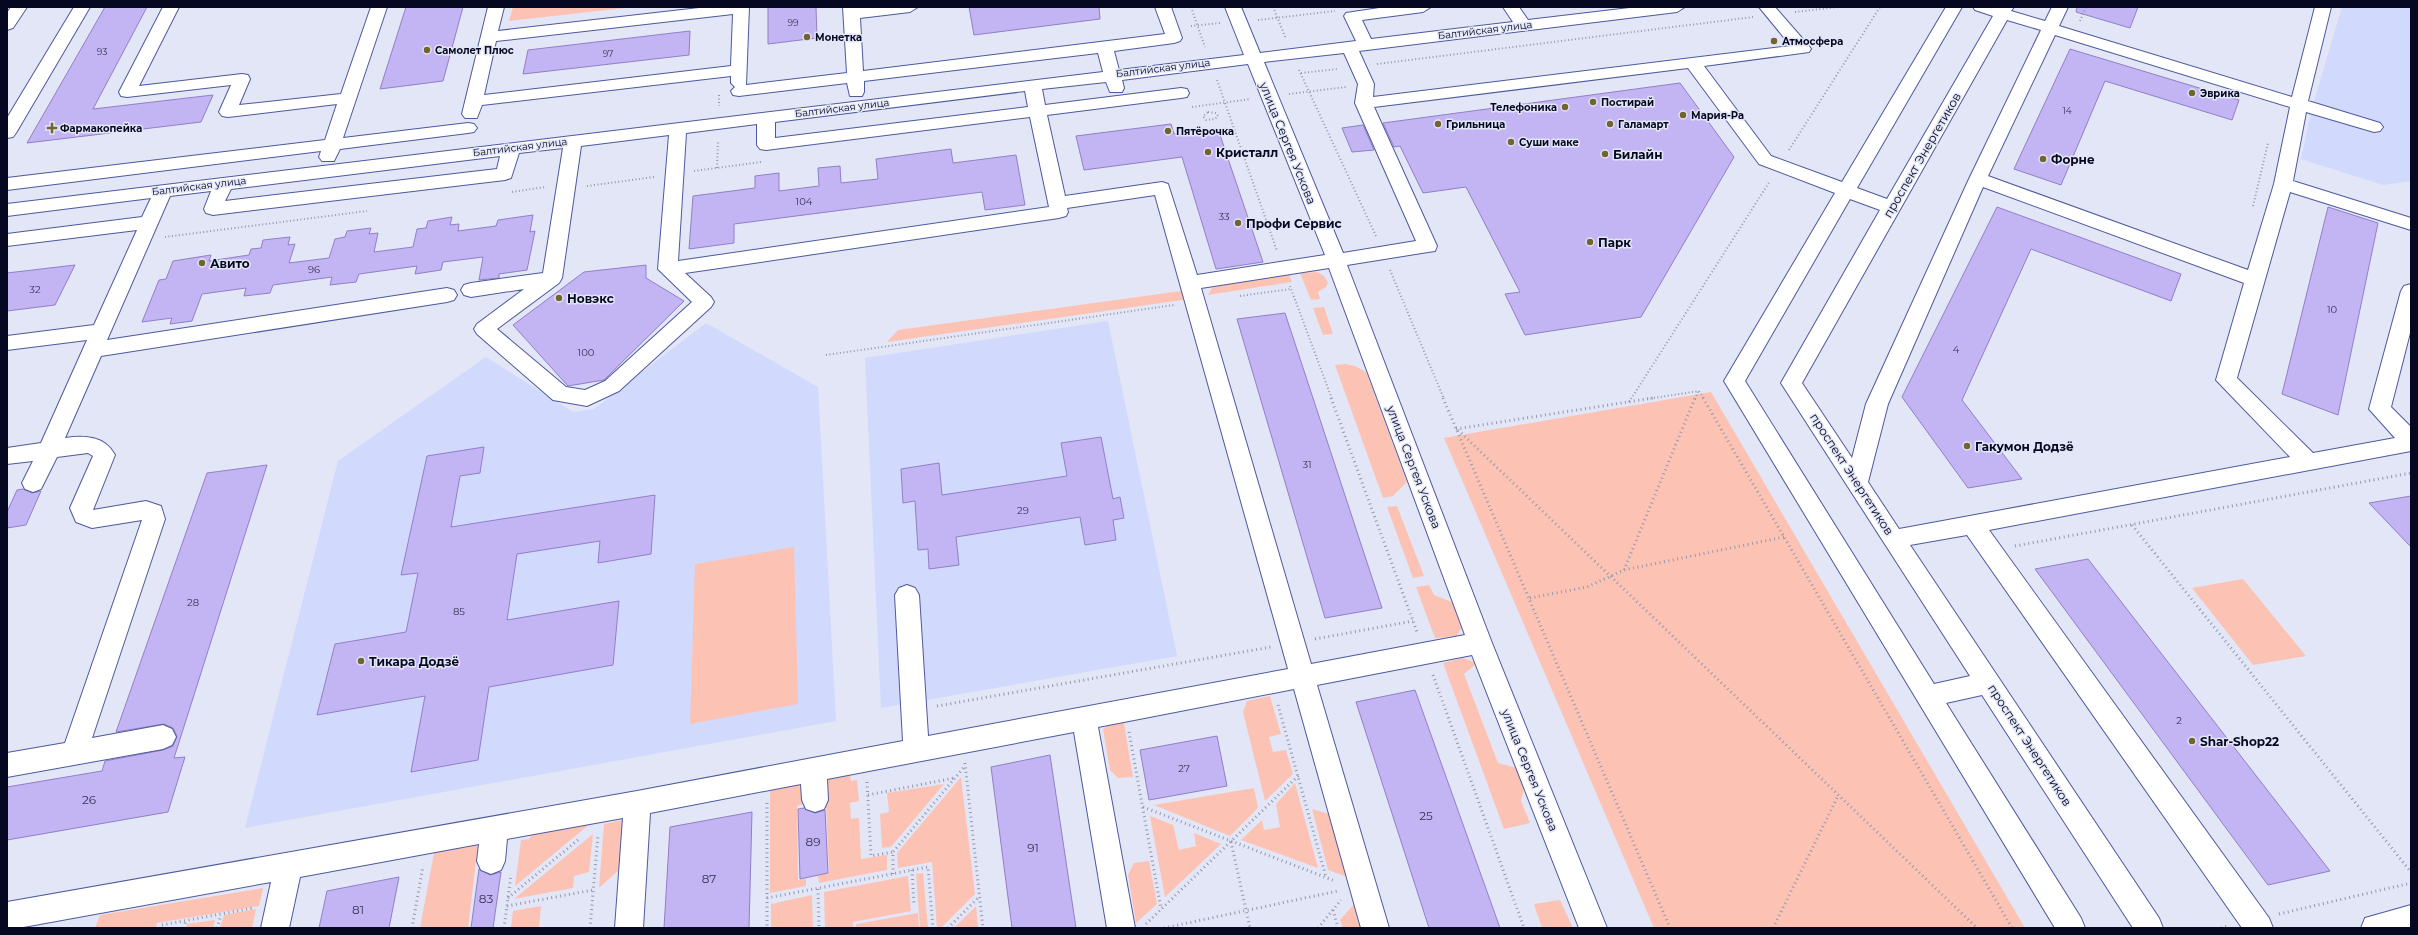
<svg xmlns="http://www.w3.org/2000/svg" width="2418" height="935" font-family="Montserrat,sans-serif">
	<rect width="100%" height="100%" fill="#e2e6f6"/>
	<!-- built -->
	<path fill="#d1d9fc" d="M2342 7H2411V181L2383 185 2301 159 2312 108Z
		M1108 321 1177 656 881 708 865 358Z
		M706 323 818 387 836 721 245 828 338 461 486 357 573 412 594 409Z"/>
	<!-- green -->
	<path fill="#fcc3b5" d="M513 7H634L509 21Z
		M1317 272 1324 276 1328 283 1326 287 1318 292 1320 299 1311 300 1300 273Z
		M1289 274 1292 282 1208 295 1212 288 1222 284Z
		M1181 291 1186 294 1189 299 887 342 898 330Z
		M1324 307 1333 334 1323 335 1313 308Z
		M1345 364 1355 366 1366 372 1407 482 1393 496 1383 498 1335 365Z
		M1711 392 2025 928H1654L1444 438Z
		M1397 506 1424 576 1413 578 1387 507Z
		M794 547 798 704 690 724 695 564Z
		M2243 579 2306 656 2253 665 2192 588Z
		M1429 585 1434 595 1457 604 1465 622 1457 636 1435 638 1416 587Z
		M1463 658 1477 663 1464 674 1498 763 1521 769 1526 779 1521 801 1530 823 1504 829 1443 663Z
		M1270 696 1281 734 1269 737 1273 752 1286 750 1293 774 1265 801 1243 712 1247 701Z
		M1123 718 1133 777 1118 778 1110 770 1103 729 1115 719Z
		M850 775 851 781 857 780 859 801 850 803 851 819 859 818 861 859 887 855V870L819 883 818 875 829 873 825 780Z
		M961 777 975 894 941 928H937L932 862 898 868 897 853Z
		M1295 783 1318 868 1241 840 1262 820 1264 830 1280 827 1276 804Z
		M796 784 801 787 803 804 797 806 798 880 806 879V886L770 893V790Z
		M944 784 891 847 882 848 880 814 889 812 887 793Z
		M1254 788 1258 808 1230 836 1154 805Z
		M1312 809 1333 815 1350 878 1328 870Z
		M1150 816 1173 825 1179 850 1196 846 1194 833 1221 844 1165 897Z
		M622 820 619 870 599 888 604 824Z
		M591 823 515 886 521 840 530 839 531 834Z
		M593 834 589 872 574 876 573 888 514 899Z
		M478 845 468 928H420L434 853 462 846 464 848Z
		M1149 861 1157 904 1136 923 1128 875 1134 863Z
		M923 873 928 928H920L916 874Z
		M908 876 911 911 853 922V928H825L824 892Z
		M263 888 259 906 157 923 156 928H95L100 915Z
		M812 895 813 928H771V904Z
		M1560 900 1573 928H1542L1534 904Z
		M1357 901 1366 928H1343L1340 920Z
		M541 906 539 928H511L513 911Z
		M976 906 978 928H954Z
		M256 909 252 928H220L224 915Z
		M918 913 919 928H856V924Z
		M215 920 213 928H186L187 924Z"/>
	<!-- building -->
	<path fill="#c3b5f3" stroke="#917fc8" d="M105 7H147L93 109 213 95 201 122 27 143Z
		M406 7H463L443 81 380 89Z
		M768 7H816L817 38 768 44Z
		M969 7H1099L1100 19 974 35Z
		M2077 7H2138L2130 28 2076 12Z
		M690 31 689 55 523 74 528 50Z
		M2070 49 2239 100 2232 120 2105 81 2061 185 2014 169Z
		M1680 83 1734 157 1641 317 1525 335 1505 294 1520 292 1466 187 1423 193 1400 146 1394 147 1383 123Z
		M1171 124 1174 134 1218 129 1263 262 1216 269 1182 157 1084 170 1076 136Z
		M1363 125 1374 150 1352 152 1342 128Z
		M951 149 953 163 1016 155 1025 205 985 210 982 192 734 224V243L689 249 693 196 755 188V176L779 173V191L819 186 818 168 840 166 841 183 878 179 876 159Z
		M1997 207 2181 274 2171 301 2031 249 1962 400 2022 479 1968 488 1902 397Z
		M2328 207 2378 223 2338 415 2282 394Z
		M533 215 530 232 535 231 527 270 499 274V278L479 280 483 257 443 262 441 270 415 274 417 266 359 274 356 282 330 285 332 277 273 285 270 293 244 296 246 288 202 294 192 321 170 324 172 318 142 322 159 280 166 279 173 261 211 255 209 261 249 255 251 249 261 248 263 240 290 237 288 245 295 244 289 263 329 258 335 239 345 237 347 231 371 228 369 234 378 233 374 252 413 247 417 229 426 228 428 221 452 217 450 225 459 224 458 231 496 226 498 220Z
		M75 265 55 305 7 311V273Z
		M646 265V278L684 301 604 380 568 386 513 325 584 272Z
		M1285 313 1382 608 1325 618 1237 319Z
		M1101 437 1113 499 1120 497 1124 518 1113 520 1116 540 1085 545 1080 517 956 537 959 565 929 569 928 549 918 550 915 501 903 503 901 469 939 463 942 495 1067 476 1061 443Z
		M484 447 480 473 460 476 451 527 655 495 651 554 598 563 600 541 517 554 507 620 619 601 613 665 489 687 478 760 411 772 425 696 317 715 335 644 406 632 418 573 401 575 427 456Z
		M267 465 174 758 185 757 168 812 7 840V787L102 771 105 761 163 750 173 746 177 736 173 728 164 724 116 732 207 473Z
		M23 489 32 493 41 491 26 525 7 528V512L17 490Z
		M2411 496V547L2369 503Z
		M2088 559 2330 871 2268 885 2035 569Z
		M1415 690 1500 928H1429L1356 702Z
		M1217 736 1227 786 1149 800 1140 750Z
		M1050 755 1076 928H1012L991 767Z
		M804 808 815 813 825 810 828 873 800 879 798 809Z
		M752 812 749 928H664L670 827Z
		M479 869 490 875 501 872 493 928H471Z
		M399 877 389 928H319L327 891Z"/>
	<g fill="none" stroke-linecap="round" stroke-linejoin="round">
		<defs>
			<path id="minor" d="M11 7H27L13 28 7 30V13Z
				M74 7H90L16 133 13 137 7 138V118Z
				M163 7H179L139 86 242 74 248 75 250 79 239 105 341 94 371 7H387L343 138 468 123 474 124 477 128 474 132 468 133 340 149 334 161H322L319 157 321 151 7 190V178L325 140 337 104 228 117 222 116 219 112 231 85 127 97 121 96 119 92Z
				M488 7H504L498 31 708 7H749L746 85 847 73 843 7H918L910 12 860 18 863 71 1165 34 1155 7H1171L1182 38 1180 41 1174 43 1114 51 1119 70 1244 55 1225 7H1241L1260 53 1356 41 1344 16 1346 13 1386 7H1431L1423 12 1362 20 1371 39 1513 22 1503 7H1519L1528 20 1638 7H1685L1677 12 1359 51 1374 84 1373 97 1791 46 1759 7H1775L1809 46 1811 49 1809 52 1704 66 1771 156 1842 182 1946 7H1962L1857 188 1887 199 1993 16 1975 10 1973 7H2014L2011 11 2045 21 2052 7H2068L2059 26 2292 97 2315 7H2331L2308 101 2380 123 2383 127 2380 131 2374 132 2306 112 2293 181 2411 218V230L2290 192 2237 378 2313 453 2395 438 2369 409 2401 291 2404 286 2411 284V329L2391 407 2411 427V451L1989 530 2269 918 2273 928H2242L1967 535 1910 545 2159 918 2163 928H2133L1982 695 1946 703 2081 918 2085 928H2055L1724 381 1835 193 1759 164 1688 68 1374 107 1437 246 1435 251 1428 252 1347 265 1492 643 1607 928H1579L1472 655 1317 685 1389 928H1361L1294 689 1098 727 1135 928H1107L1074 732 827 779 828 800 824 809 815 812 806 809 802 800 801 784 650 813 643 928H615L623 818 507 839 505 861 501 870 491 874 481 870 477 861 479 844 300 877 289 928H261L271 882 18 928H7V902L637 791 903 741 895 595 899 588 907 585 915 588 919 595 928 736 1288 669 1155 195 1067 208 1068 212 1066 216 1059 218 685 273 711 297 714 302 711 307 619 391 587 406 553 400 477 334 474 329 477 324 524 289 471 297 464 295 461 290 464 285 471 283 543 273 563 148 519 153 511 178 505 180 213 215 206 213 204 209 211 191 170 196 107 340 447 288 454 290 457 295 454 300 447 302 101 356 65 438C85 435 105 436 115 455L93 510 146 501 161 506 165 519 92 738 163 725 172 729 176 737 172 745 163 749 7 777V753L65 743 142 520 92 528 76 522 70 508 93 456 88 453 57 457 41 489 33 492 25 489 22 483 33 461 7 464V448L41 443 87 340 7 350V336L94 325 137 230 7 246V234L142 217 151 198 7 216V204L1103 72 1098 53 864 81V92L862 96H850L847 83 739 96 733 95 731 91 735 87 731 83V76L482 105 477 118H465L462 114ZM733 14 731 66 484 95 496 41ZM2007 20 2041 30 1969 179 1866 404 1852 458 1802 383ZM2055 35 2290 107 2274 184 2248 270 1988 176ZM1344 53 1358 84 1355 103 1416 241 1343 253 1264 62ZM1248 64 1325 255 1197 275 1168 184 1162 182 1065 196 1047 115 1181 98 1187 97 1189 93 1187 89 1181 88 1045 105 1042 89 1106 82 1110 92H1122L1124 88 1122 80ZM1025 91 1028 107 775 138V122ZM1030 117 1049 207 678 261 686 133 757 124V145L760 149 766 150ZM669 135 658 269 692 302 605 381 585 390 566 387 497 329 559 283 562 278 581 146ZM500 156 497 169 225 201 231 189ZM1983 187 2244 283 2216 380 2290 457 1899 529 1868 482 1888 404ZM1850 199 1880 210 1781 383 1970 676 1934 684 1745 381ZM1329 268 1465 635 1311 664 1201 288Z
				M2411 905V928H2361L2365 918Z"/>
		</defs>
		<!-- minor casing -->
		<use href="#minor" stroke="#4d599d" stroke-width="2"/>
		<!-- path-far1 -->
		<path stroke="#9498ab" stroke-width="2" stroke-dasharray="1 2.5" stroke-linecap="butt" d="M1191 7 1205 47
			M1273 7 1286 39
			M1795 12 1838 7
			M1258 20 1335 11
			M2080 21 2086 7
			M1191 26 1220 23
			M1377 64 1753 17
			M1299 70 1376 236
			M1301 73 1338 69
			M1217 80 1277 251
			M1289 94 1346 87
			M719 95V106
			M1192 107 1251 99
			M1208 112 1216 113 1218 116 1215 119 1206 120 1203 116Z
			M1789 150 1880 7
			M717 168 718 141
			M694 171 761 162
			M587 186 654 177
			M512 192 545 187
			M2253 206 2268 143
			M165 237 367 211
			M1390 270 1444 399
			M1290 286 1332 399
			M1240 296 1291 289
			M826 355 1174 305
			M1699 391 1704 399
			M1631 399 1770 181
			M1647 399 1699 391
			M1695 399 1698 392"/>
		<!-- path -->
		<path stroke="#9498ab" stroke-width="3" stroke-dasharray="1 3.5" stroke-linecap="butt" d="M1331 398 1417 632
			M1443 398 1670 928
			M1703 398 2012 928
			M1629 402 1631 398
			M1456 429 1653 398
			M1458 430 1977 928
			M2132 525 2411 872
			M2015 546 2411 473
			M1624 570 1695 398
			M1530 598 1587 587 1624 570 1784 537
			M1315 639 1413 621
			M1433 675 1524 928
			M1278 705 1326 877
			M937 706 1271 647
			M1129 732 1161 909
			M965 763 983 928
			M867 782 871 856 893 852
			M868 795 954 778
			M767 803V928
			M1143 807 1335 881
			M1231 842 1250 928
			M912 870 914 904
			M893 874V852L965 766
			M818 889 819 928
			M508 898 579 839
			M767 898 928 867 933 928
			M507 906 593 890
			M1333 910 1338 928
			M2279 914 2411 883
			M1146 924 1299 775
			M162 925 253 908
			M184 928 186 920
			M217 928 221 915
			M412 928 423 866
			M504 928 511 875
			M590 928 598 835
			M948 928 979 897
			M1164 928 1338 891
			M1318 928 1341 900
			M1773 928 1838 796
			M2221 928 2228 926"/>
		<!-- minor -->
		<use href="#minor" fill="#fff" fill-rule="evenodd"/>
	</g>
	<!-- markers -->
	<g fill="#726431" stroke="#e2e6f6" stroke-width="1.5">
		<circle cx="807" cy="37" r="4"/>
		<circle cx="1774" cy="41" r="4"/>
		<circle cx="427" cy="50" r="4"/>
		<circle cx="2192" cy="93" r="4"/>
		<circle cx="1593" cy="102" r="4"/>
		<circle cx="1565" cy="107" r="4"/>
		<circle cx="1683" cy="115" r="4"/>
		<circle cx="1438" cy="124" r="4"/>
		<circle cx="1610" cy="124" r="4"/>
		<path d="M50 122h4v4h4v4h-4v4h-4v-4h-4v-4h4z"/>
		<circle cx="1168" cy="131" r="4"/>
		<circle cx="1511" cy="142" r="4"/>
		<circle cx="1208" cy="152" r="4"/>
		<circle cx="1605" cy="154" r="4"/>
		<circle cx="2043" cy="159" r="4"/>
		<circle cx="1238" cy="223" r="4"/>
		<circle cx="1590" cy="242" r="4"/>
		<circle cx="202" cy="263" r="4"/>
		<circle cx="559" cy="298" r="4"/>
		<circle cx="1967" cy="446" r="4"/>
		<circle cx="361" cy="661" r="4"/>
		<circle cx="2192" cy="741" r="4"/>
	</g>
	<g text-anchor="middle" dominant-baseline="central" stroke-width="3" stroke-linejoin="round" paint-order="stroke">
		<!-- far-number labels -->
		<g font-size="9" fill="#353356">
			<text x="793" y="22">99</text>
			<text x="102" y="51">93</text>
			<text x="608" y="53">97</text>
			<text x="2067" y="110">14</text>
		</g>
		<!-- far-street labels -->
		<g font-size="10" fill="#060822" stroke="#e2e6f6">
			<text transform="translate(1485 30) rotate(-7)">Балтийская улица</text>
			<text transform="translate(1163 68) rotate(-7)">Балтийская улица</text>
			<text transform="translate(842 108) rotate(-7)">Балтийская улица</text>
			<text transform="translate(520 147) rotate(-7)">Балтийская улица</text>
			<text transform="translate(199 186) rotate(-7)">Балтийская улица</text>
		</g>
		<!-- far-poi labels -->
		<g font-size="10" font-weight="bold" fill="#060822" stroke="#e2e6f6" text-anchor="start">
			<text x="815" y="37">Монетка</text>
			<text x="1782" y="41">Атмосфера</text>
			<text x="435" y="50">Самолет Плюс</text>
			<text x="2200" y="93">Эврика</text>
			<text x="1601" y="102">Постирай</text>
			<text x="1557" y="107" text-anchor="end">Телефоника</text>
			<text x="1691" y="115">Мария-Ра</text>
			<text x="1446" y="124">Грильница</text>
			<text x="1618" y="124">Галамарт</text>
			<text x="60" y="128">Фармакопейка</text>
			<text x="1176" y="131">Пятёрочка</text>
			<text x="1519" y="142">Суши маке</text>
		</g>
		<!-- number labels -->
		<g font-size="10" fill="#353356">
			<text x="804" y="201">104</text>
			<text x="1224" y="216">33</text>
			<text x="314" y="269">96</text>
			<text x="35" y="289">32</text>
			<text x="2332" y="309">10</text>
			<text x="1956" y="349">4</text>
			<text x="586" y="352">100</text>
			<text x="1307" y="464">31</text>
			<text x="1023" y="510">29</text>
			<text x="193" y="602">28</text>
			<text x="459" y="611">85</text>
			<text x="2179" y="720">2</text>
			<text x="1184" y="768">27</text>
		</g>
		<!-- street labels -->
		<g font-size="12" fill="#060822" stroke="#e2e6f6">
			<text transform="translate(1288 143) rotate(68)">улица Сергея Ускова</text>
			<text transform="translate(1922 155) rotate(-60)">проспект Энергетиков</text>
			<text transform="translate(1414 467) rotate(69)">улица Сергея Ускова</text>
			<text transform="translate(1852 474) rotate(57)">проспект Энергетиков</text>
			<text transform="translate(2030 745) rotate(57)">проспект Энергетиков</text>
			<text transform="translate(1530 770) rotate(68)">улица Сергея Ускова</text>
		</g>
		<!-- poi labels -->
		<g font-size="12" font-weight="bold" fill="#060822" stroke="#e2e6f6" text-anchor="start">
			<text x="1216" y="152">Кристалл</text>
			<text x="1613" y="154">Билайн</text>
			<text x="2051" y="159">Форне</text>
			<text x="1246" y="223">Профи Сервис</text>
			<text x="1598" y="242">Парк</text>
			<text x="210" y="263">Авито</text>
			<text x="567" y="298">Новэкс</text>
			<text x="1975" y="446">Гакумон Додзё</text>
			<text x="369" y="661">Тикара Додзё</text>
			<text x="2200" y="741">Shar-Shop22</text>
		</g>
		<!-- near-number labels -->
		<g font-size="12" fill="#353356">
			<text x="89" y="799">26</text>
			<text x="1426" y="815">25</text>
			<text x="813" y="841">89</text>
			<text x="1033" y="847">91</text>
			<text x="709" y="878">87</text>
			<text x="486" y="898">83</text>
			<text x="358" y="909">81</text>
		</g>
	</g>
	<!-- border -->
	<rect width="2418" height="935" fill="none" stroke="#060822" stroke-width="16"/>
</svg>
